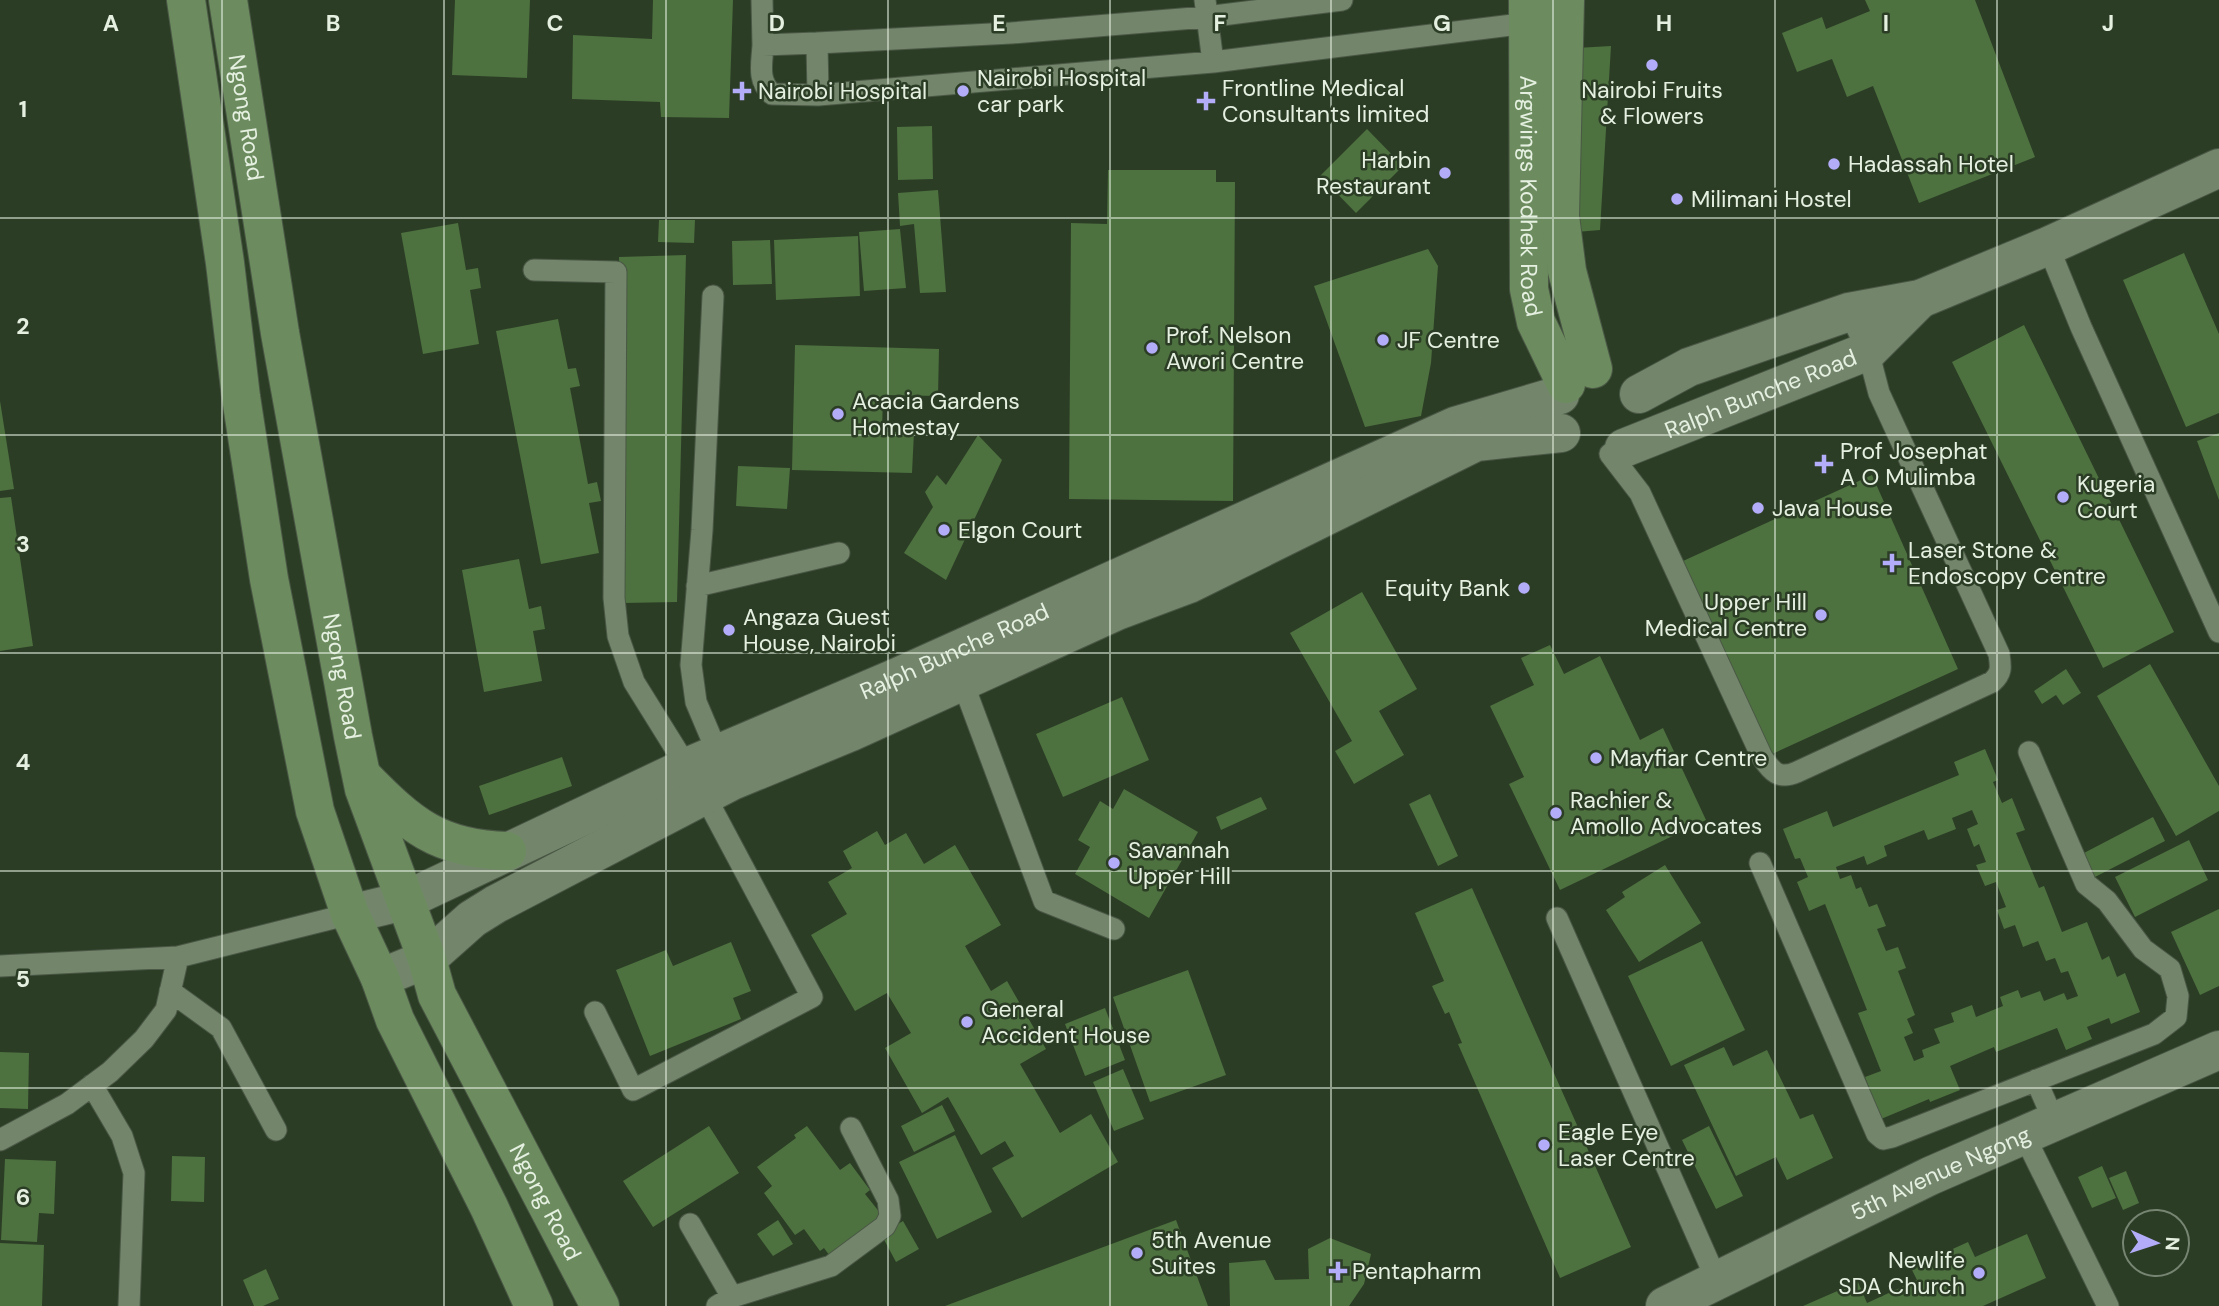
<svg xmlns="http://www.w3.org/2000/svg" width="2219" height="1306" font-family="'DM Sans',sans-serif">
	<rect width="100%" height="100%" fill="#2c3d26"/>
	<!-- building -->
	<path fill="#4d713f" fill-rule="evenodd" d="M455 0H530L527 78 452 75Z
		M653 0H733L729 118 661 117 660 102 572 99 573 35 652 39Z
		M1865 0H1975L2035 157 1919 203 1873 86 1847 97 1832 59 1797 72 1782 33 1822 17 1826 29 1870 11Z
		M1611 46 1600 230 1564 233 1576 48Z
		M932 126 933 179 898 180 897 127Z
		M1367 129 1403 166 1356 213 1320 176Z
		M1108 170H1216V182H1235L1233 501 1069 499 1071 223 1107 224Z
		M938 190 946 292 920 293 914 224 900 226 898 193Z
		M659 220H695L694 243 658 242Z
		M458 223 466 270 478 268 481 288 470 290 479 344 423 354 401 233Z
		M900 229 906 288 864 291 859 232Z
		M858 236 860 296 776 300 774 240Z
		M770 240 772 284 733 285 732 241Z
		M1428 249 1438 266 1431 363 1421 416 1365 427 1314 286Z
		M2184 253 2219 334V413L2186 427 2123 280Z
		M686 255 677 602 624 603 619 257Z
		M558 319 568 369 576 368 580 386 570 388 588 484 597 482 601 501 589 503 599 553 541 564 496 331Z
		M2024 325 2174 632 2103 668 1952 362Z
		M795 345 939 349 938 396 883 395 882 432H914L912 473 792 470Z
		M0 401 14 489 0 491Z
		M2219 433V500L2197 441Z
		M978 435 1002 460 946 580 904 553 933 507 925 492 937 475 946 485Z
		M738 466 790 468 787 509 736 506Z
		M1872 475 1958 669 1770 755 1683 561Z
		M11 497 33 646 0 651V498Z
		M519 559 529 609 541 606 545 629 533 631 542 681 484 692 462 570Z
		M1362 592 1417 689 1379 711 1404 755 1354 784 1335 751 1352 741 1290 633Z
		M1550 645 1564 674 1600 656 1640 740 1663 728 1706 820 1560 890 1509 784 1524 777 1490 706 1534 685 1521 658Z
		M2150 664 2219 786V811L2176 836 2097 696Z
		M2066 669 2081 693 2063 705 2056 695 2042 704 2034 691Z
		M1122 697 1149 760 1063 797 1036 734Z
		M1985 749 1998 780 1993 782 2002 803 2012 798 2025 830 2016 833 2039 888 2044 886 2062 932 2087 922 2102 960 2109 956 2117 977 2125 973 2140 1012 2111 1024 2109 1018 2087 1027 2092 1039 2066 1050 2057 1028 1996 1052 1994 1047 1950 1066 1960 1090 1930 1102 1929 1099 1881 1119 1865 1077 1881 1071 1858 1013 1867 1010 1825 904 1809 911 1797 882 1808 877 1800 858 1795 859 1783 829 1827 811 1833 827 1959 775 1954 762ZM1972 810 1978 824 1967 829 1974 847 1979 844 1986 862 1976 865 1985 886 1996 882 2006 907 1997 910 2004 929 2015 925 2023 947 2038 941 2046 961 2055 958 2061 973 2068 971 2078 996 2067 1000 2064 993 2044 1001 2040 991 2021 998 2018 990 2000 997 2003 1006 1976 1017 1972 1005 1951 1013 1954 1022 1934 1029 1940 1043 1922 1050 1924 1057 1914 1061 1904 1037 1913 1033 1907 1019 1915 1015 1898 971 1906 968 1898 947 1886 951 1877 929 1886 926 1877 904 1869 907 1861 887 1856 889 1851 875 1840 879 1836 867 1864 856 1867 865 1887 856 1884 846 1924 830 1928 840 1956 829 1952 818Z
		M562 757 572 786 489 815 479 786Z
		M1124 789 1198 832 1149 918 1075 874 1090 847 1078 840 1100 801 1113 809Z
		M1430 794 1458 856 1438 866 1409 804Z
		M1261 797 1267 809 1221 830 1216 817Z
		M2153 817 2165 841 2093 878 2082 854Z
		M877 831 885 845 906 833 924 864 955 845 1001 925 965 946 991 991 1007 981 1046 1049 1020 1064 1060 1133 1091 1114 1118 1162 1022 1218 992 1168 1014 1156 1005 1141 981 1155 948 1097 922 1113 885 1048 911 1033 887 993 855 1011 811 935 847 914 828 882 852 868 843 851Z
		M2189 840 2208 880 2135 917 2115 877Z
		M1665 865 1701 923 1639 962 1606 910 1625 897 1622 892Z
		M1472 888 1631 1247 1560 1278 1458 1044 1462 1043 1449 1012 1445 1014 1432 986 1444 981 1415 913Z
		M2219 909V986L2200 995 2171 932Z
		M1702 941 1745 1030 1671 1066 1628 976Z
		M731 942 751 991 733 998 741 1019 650 1056 616 970 666 950 673 966Z
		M1188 970 1226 1075 1150 1102 1113 997Z
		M1105 1008 1125 1060 1085 1076 1065 1024Z
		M1724 1047 1733 1066 1767 1050 1800 1119 1813 1114 1833 1158 1787 1180 1776 1157 1736 1176 1684 1065Z
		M0 1052 29 1053 28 1109 0 1108Z
		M1123 1069 1144 1119 1114 1131 1093 1082Z
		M942 1105 955 1131 914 1152 901 1126Z
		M709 1126 739 1173 653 1227 623 1181Z
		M807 1126 840 1170 850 1163 870 1190 865 1194 885 1219 832 1259 824 1248 820 1251 804 1229 795 1235 764 1193 772 1186 757 1167 796 1138 794 1135Z
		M1709 1126 1743 1196 1716 1209 1682 1140Z
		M955 1135 992 1212 937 1239 899 1162Z
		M172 1156 205 1157 204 1202 171 1201Z
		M5 1159 56 1161 54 1214 39 1213 37 1242 1 1240Z
		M2102 1166 2116 1198 2092 1208 2078 1177Z
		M2126 1171 2139 1203 2123 1210 2109 1178Z
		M778 1220 793 1244 773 1256 757 1234Z
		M1176 1220 1208 1306H945Z
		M903 1221 919 1249 896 1262 881 1234Z
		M2027 1234 2046 1278 1983 1306H1803L1858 1282 1867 1303 1917 1280 1911 1268 1968 1242 1975 1257Z
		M1330 1238 1371 1254 1364 1284 1349 1306H1230L1229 1263 1265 1260 1275 1280 1309 1279 1308 1249Z
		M0 1243 44 1245 42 1306H0Z
		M266 1269 279 1299 263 1306H254L243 1280Z"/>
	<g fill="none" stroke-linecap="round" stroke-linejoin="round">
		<defs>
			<path id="lane" d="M762 0 763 45 817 43
				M1205 0 1213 62
				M763 45C762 64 757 80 772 94L818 95 1213 62 1528 23 1534 19
				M818 95 817 43 1011 33 1206 17 1342 0
				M2048 246 2081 327 2219 632
				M534 270 616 272 614 598 618 636 634 682 705 796 812 997 633 1090 595 1012
				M713 296 702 530 691 665 696 702 721 761
				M1610 454 1640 493 1762 757C1772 772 1779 780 1797 772L1992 682C2002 673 2001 667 1999 654L1879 393 1868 351 1849 312
				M697 586 839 553
				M960 675 1044 901 1114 929
				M1760 863 1877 1134 1883 1139 1892 1137 2154 1034 2176 1017 2178 996 2170 969 2143 949 2107 901 2086 884 2029 752
				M1557 918 1717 1281
				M0 966 178 957 350 914
				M170 991 221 1028 276 1130
				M2036 1080 2054 1121
				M92 1085 122 1136 134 1173 129 1306
				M2024 1135 2108 1306
				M0 1140 67 1104 110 1072 144 1039 166 1010 178 957
				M690 1224 732 1297
				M717 1306 732 1297 831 1266 885 1226 890 1216 888 1200 851 1128"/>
			<g id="street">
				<path d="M1639 394 1689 367 1849 312 1920 299 2048 246 2219 168"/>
				<path id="s1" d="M1624 448 1868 351 1920 299"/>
				<path id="s2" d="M350 914 404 901 687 767 893 679 1455 426 1560 395"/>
				<path d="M380 978 427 959 472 919 496 904 732 781 851 732 1117 611 1189 584 1476 442 1561 433"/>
				<path id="s3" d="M1665 1306 1930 1176 2219 1050"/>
			</g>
			<g id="secondary">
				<path d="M186 0 225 263 241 397 269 579 315 811 350 914 380 978 395 1020 489 1207 534 1306"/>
				<path id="s4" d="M228 0 280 333 353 736 364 789 427 959 437 995 600 1306"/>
				<path id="s5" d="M1528 0 1529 289 1536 322 1566 384"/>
				<path d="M1565 0 1560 216 1567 271 1593 369"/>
				<path d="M363 777C410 825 438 849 507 851"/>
			</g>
		</defs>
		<!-- lane casing -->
		<use href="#lane" stroke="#4a5845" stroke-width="23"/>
		<!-- street casing -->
		<use href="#street" stroke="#4a5845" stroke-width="40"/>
		<!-- secondary casing -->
		<use href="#secondary" stroke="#4a5845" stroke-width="40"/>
		<!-- lane -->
		<use href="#lane" stroke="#73866c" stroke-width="21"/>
		<!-- street -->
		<use href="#street" stroke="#73866c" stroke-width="38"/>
		<!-- secondary -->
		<use href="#secondary" stroke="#6c8c5f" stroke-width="38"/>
	</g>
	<!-- grid -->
	<path fill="none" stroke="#e5f0e1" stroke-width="2" stroke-opacity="0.55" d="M222 0V1306M444 0V1306M666 0V1306M888 0V1306M1110 0V1306M1331 0V1306M1553 0V1306M1775 0V1306M1997 0V1306M0 218H2219M0 435H2219M0 653H2219M0 871H2219M0 1088H2219"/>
	<!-- markers -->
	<g fill="#b3adf9" stroke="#2c3d26" stroke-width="2.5">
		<circle cx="1652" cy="65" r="7"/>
		<path d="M738.5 80.5h7v7h7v7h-7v7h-7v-7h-7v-7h7z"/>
		<circle cx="963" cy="91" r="7"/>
		<path d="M1202.5 90.5h7v7h7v7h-7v7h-7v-7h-7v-7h7z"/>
		<circle cx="1834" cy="164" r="7"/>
		<circle cx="1445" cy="173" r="7"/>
		<circle cx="1677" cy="199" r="7"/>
		<circle cx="1383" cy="340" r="7"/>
		<circle cx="1152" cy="348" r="7"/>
		<circle cx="838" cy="414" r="7"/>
		<path d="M1820.5 453.5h7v7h7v7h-7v7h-7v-7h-7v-7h7z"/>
		<circle cx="2063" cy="497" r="7"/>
		<circle cx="1758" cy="508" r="7"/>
		<circle cx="944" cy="530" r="7"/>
		<path d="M1888.5 552.5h7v7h7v7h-7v7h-7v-7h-7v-7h7z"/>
		<circle cx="1524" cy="588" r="7"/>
		<circle cx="1821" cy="615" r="7"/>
		<circle cx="729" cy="630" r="7"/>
		<circle cx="1596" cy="758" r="7"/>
		<circle cx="1556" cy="813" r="7"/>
		<circle cx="1114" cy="863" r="7"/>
		<circle cx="967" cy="1022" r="7"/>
		<circle cx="1544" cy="1145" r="7"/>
		<circle cx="1137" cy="1253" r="7"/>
		<path d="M1334.5 1260.5h7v7h7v7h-7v7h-7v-7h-7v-7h7z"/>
		<circle cx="1979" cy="1273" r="7"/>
	</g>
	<g text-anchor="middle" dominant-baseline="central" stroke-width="5" stroke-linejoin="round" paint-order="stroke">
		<!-- poi labels -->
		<g font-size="23" fill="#e5f0e1" stroke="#2c3d26" text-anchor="start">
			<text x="977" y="78">Nairobi Hospital<tspan x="977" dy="26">car park</tspan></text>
			<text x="1222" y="88">Frontline Medical<tspan x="1222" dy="26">Consultants limited</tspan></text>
			<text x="1652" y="90" text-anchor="middle">Nairobi Fruits<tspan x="1652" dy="26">&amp; Flowers</tspan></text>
			<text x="758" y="91">Nairobi Hospital</text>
			<text x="1431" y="160" text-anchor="end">Harbin<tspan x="1431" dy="26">Restaurant</tspan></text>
			<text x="1848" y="164">Hadassah Hotel</text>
			<text x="1691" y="199">Milimani Hostel</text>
			<text x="1166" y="335">Prof. Nelson<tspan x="1166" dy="26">Awori Centre</tspan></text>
			<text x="1397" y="340">JF Centre</text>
			<text x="852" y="401">Acacia Gardens<tspan x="852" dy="26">Homestay</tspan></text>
			<text x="1840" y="451">Prof Josephat<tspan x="1840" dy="26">A O Mulimba</tspan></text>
			<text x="2077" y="484">Kugeria<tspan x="2077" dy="26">Court</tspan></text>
			<text x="1772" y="508">Java House</text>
			<text x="958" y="530">Elgon Court</text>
			<text x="1908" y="550">Laser Stone &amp;<tspan x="1908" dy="26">Endoscopy Centre</tspan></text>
			<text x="1510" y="588" text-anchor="end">Equity Bank</text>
			<text x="1807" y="602" text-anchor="end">Upper Hill<tspan x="1807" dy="26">Medical Centre</tspan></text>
			<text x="743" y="617">Angaza Guest<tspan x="743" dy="26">House, Nairobi</tspan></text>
			<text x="1610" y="758">Mayfiar Centre</text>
			<text x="1570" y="800">Rachier &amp;<tspan x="1570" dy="26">Amollo Advocates</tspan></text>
			<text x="1128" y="850">Savannah<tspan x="1128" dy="26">Upper Hill</tspan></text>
			<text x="981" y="1009">General<tspan x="981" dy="26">Accident House</tspan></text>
			<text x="1558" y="1132">Eagle Eye<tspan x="1558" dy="26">Laser Centre</tspan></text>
			<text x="1151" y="1240">5th Avenue<tspan x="1151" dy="26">Suites</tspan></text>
			<text x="1965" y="1260" text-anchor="end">Newlife<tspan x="1965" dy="26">SDA Church</tspan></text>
			<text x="1352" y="1271">Pentapharm</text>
		</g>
		<!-- street labels -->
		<g font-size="23" fill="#e5f0e1" stroke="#2c3d26">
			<text stroke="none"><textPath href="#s4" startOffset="119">Ngong Road</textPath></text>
			<text stroke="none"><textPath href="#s5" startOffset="196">Argwings Kodhek Road</textPath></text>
			<text stroke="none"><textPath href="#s1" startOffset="147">Ralph Bunche Road</textPath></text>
			<text stroke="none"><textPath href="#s2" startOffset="660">Ralph Bunche Road</textPath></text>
			<text stroke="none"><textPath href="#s4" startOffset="686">Ngong Road</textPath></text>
			<text stroke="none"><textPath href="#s3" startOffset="306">5th Avenue Ngong</textPath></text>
			<text stroke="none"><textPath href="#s4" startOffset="1253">Ngong Road</textPath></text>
		</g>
	</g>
	<g font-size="23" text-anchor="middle" font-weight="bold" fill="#e5f0e1" stroke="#2c3d26" stroke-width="5" stroke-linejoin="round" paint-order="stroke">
		<text x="111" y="31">A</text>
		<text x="333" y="31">B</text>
		<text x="555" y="31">C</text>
		<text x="777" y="31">D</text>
		<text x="999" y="31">E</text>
		<text x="1220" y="31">F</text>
		<text x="1442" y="31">G</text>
		<text x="1664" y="31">H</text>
		<text x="1886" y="31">I</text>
		<text x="2108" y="31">J</text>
		<text x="23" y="117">1</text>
		<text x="23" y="334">2</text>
		<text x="23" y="552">3</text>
		<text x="23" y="770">4</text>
		<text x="23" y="987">5</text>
		<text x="23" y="1205">6</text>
	</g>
	<!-- north arrow -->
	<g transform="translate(2156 1243) rotate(93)"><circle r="33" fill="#2c3d26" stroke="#768571" stroke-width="2"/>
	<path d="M0-5L12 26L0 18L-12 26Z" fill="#b3adf9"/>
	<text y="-10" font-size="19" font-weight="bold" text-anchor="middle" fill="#e5f0e1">N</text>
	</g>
</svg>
